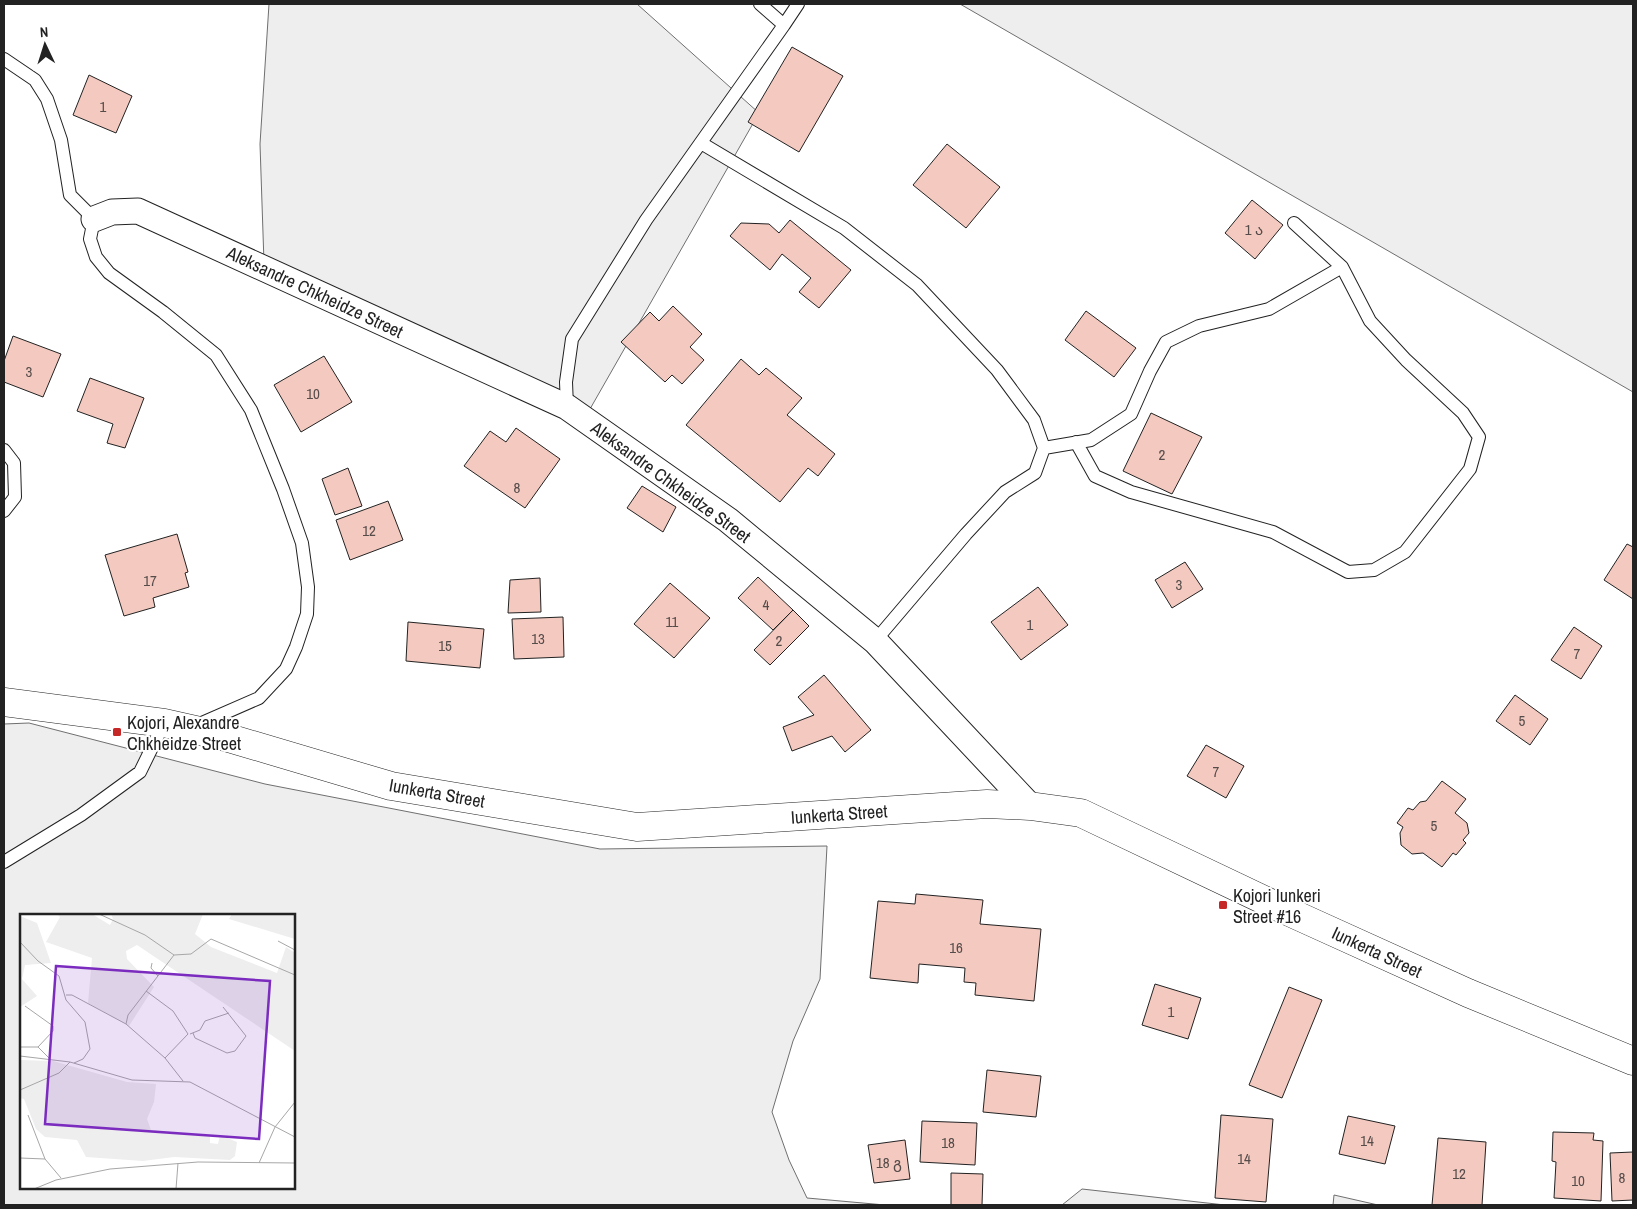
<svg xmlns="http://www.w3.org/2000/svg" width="1637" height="1209" font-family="'Archivo Narrow','Noto Sans Georgian',sans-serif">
	<rect width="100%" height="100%" fill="#fff"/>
	<!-- green -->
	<path fill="#eee" stroke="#6f6f6f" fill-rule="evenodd" d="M269 4H637L759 113 586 416 264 263 260 144Z
		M960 4H1633V392Z
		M29 723 265 784 600 849 827 846 820 979 793 1041 772 1112 789 1160 807 1198 885 1205H4V724ZM21 915H294V1188H21Z
		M1082 1189 1225 1205H1062Z
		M1334 1195 1378 1205H1333Z"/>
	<!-- building -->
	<path fill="#f3c9c0" stroke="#222" d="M792 47 843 76 799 152 748 122Z
		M89 75 132 96 116 133 73 115Z
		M947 144 1000 187 966 228 913 185Z
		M1252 200 1283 225 1255 259 1225 233Z
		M790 220 851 270 819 308 799 292 811 278 782 254 770 270 730 236 741 223 769 224 779 233Z
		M673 306 702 334 690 347 704 360 682 384 672 375 665 382 621 342 650 312 659 321Z
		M1086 311 1136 348 1114 377 1065 340Z
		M13 336 61 354 43 397 4 382V361Z
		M324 356 352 402 301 432 274 385Z
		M741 359 759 375 766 368 802 398 787 415 835 454 818 476 808 468 780 502 686 425Z
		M90 378 144 398 125 448 107 443 113 424 77 411Z
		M1151 413 1202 437 1172 494 1123 471Z
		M516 428 560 459 525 508 464 466 490 431 506 442Z
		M348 468 362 506 335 515 322 479Z
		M642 486 676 507 663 532 627 508Z
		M388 501 403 540 350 560 336 520Z
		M177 534 188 572 185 573 189 587 153 598 155 607 124 616 105 555Z
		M1627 544 1633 547V599L1604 580Z
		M1185 562 1203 589 1172 608 1155 580Z
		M758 577 793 610 773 630 738 598Z
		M540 578 541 612 508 613 510 580Z
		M670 583 710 618 674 658 634 624Z
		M1038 587 1068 625 1021 660 991 622Z
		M793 610 809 626 770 665 754 650Z
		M563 617 564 657 514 659 512 619Z
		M408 622 484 629 480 668 406 661Z
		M1574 627 1602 646 1581 679 1551 660Z
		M824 675 871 730 845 752 832 736 792 751 783 727 814 715 798 697Z
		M1515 695 1548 719 1530 745 1496 721Z
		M1206 745 1244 766 1226 798 1187 776Z
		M1442 781 1466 799 1455 813 1467 823 1469 833 1463 840 1466 843 1456 855 1453 853 1442 867 1423 853 1412 854 1401 845 1400 833 1403 827 1397 823 1408 808 1413 810 1420 802 1426 801Z
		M916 894 983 900 980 924 1041 929 1034 1001 975 995 976 983 964 982 965 968 919 964 918 983 870 978 878 901 915 904Z
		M1155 984 1201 998 1188 1039 1142 1025Z
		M1289 987 1322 1000 1282 1098 1249 1085Z
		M987 1070 1041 1076 1036 1117 983 1112Z
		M1221 1115 1273 1119 1266 1202 1215 1198Z
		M1348 1116 1395 1126 1385 1164 1339 1154Z
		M922 1121 977 1123 975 1165 920 1162Z
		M1553 1132 1594 1133 1593 1140 1603 1141 1601 1201 1554 1198 1556 1162 1552 1161Z
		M1438 1138 1486 1142 1482 1205H1432Z
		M905 1140 910 1179 874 1183 868 1145Z
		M1633 1152V1200L1612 1201 1610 1153Z
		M951 1173 983 1174 982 1205H951Z"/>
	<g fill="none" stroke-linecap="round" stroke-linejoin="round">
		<defs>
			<path id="service" d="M760 4 784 25
				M4 59 35 80 47 99 61 140 70 195 94 219 90 239 96 257 109 273 163 312 216 355 251 410 283 489 302 543 308 587 307 614 296 647 286 669 259 698 195 726
				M701 143 844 228 917 285 997 370 1034 420 1044 448 1035 473 1005 492 966 534 875 641
				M567 407 566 382 572 339 646 220 784 25 798 4
				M1076 442 1095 476 1131 492 1273 532 1348 572 1374 570 1405 552 1470 469 1479 437 1463 413 1406 360 1370 321 1342 267 1294 223
				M1044 448 1091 440 1131 414 1150 371 1166 342 1199 326 1269 309 1342 267
				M4 450 14 463 15 497 4 511
				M4 862 81 815 140 772 164 723"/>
			<path id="minor" d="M94 219 112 212 138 211 567 407 728 520 875 641 1030 806"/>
			<path id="secondary" d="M4 702 164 723 222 736 391 786 637 827 987 804 1030 806 1081 813 1287 911 1468 993 1633 1061"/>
		</defs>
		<!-- service casing -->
		<use href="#service" stroke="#222" stroke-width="14"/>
		<!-- minor casing -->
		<use href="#minor" stroke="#222" stroke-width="27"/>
		<!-- secondary casing -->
		<use href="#secondary" stroke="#222" stroke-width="29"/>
		<!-- service -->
		<use href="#service" stroke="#fff" stroke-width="12"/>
		<!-- minor -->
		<use href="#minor" stroke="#fff" stroke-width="25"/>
		<!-- secondary -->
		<use href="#secondary" stroke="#fff" stroke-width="28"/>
	</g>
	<!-- markers -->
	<g fill="#c62828" stroke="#fff" stroke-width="2">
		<rect x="112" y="727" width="10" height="10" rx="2.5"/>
		<rect x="1218" y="900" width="10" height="10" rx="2.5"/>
	</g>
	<g text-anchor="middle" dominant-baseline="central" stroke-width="4" stroke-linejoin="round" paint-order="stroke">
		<!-- number labels -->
		<g font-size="15" fill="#564c4a">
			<text x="103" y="106">1</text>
			<text x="1254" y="229">1 ა</text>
			<text x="29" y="371">3</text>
			<text x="313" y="393">10</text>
			<text x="1162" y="454">2</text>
			<text x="517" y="487">8</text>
			<text x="369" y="530">12</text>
			<text x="150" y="580">17</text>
			<text x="1179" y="584">3</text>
			<text x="766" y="604">4</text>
			<text x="672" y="621">11</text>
			<text x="1030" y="624">1</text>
			<text x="538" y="638">13</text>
			<text x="779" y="640">2</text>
			<text x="445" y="645">15</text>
			<text x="1577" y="653">7</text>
			<text x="1522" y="720">5</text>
			<text x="1216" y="771">7</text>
			<text x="1434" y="825">5</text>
			<text x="956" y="947">16</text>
			<text x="1171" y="1011">1</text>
			<text x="1367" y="1140">14</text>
			<text x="948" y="1142">18</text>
			<text x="1244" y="1158">14</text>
			<text x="889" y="1162">18 გ</text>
			<text x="1459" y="1173">12</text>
			<text x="1622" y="1177">8</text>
			<text x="1578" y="1180">10</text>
		</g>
		<!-- street labels -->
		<g font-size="18" fill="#222" stroke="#fff">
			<text transform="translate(315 292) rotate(25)">Aleksandre Chkheidze Street</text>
			<text transform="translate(671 482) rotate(36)">Aleksandre Chkheidze Street</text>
			<text transform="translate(437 793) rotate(10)">Iunkerta Street</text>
			<text transform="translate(839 814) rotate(-4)">Iunkerta Street</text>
			<text transform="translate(1377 952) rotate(25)">Iunkerta Street</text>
		</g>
		<!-- poi labels -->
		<g font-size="18" fill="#222" stroke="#fff" text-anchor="start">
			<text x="127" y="722">Kojori, Alexandre<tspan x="127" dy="21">Chkheidze Street</tspan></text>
			<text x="1233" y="895">Kojori Iunkeri<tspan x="1233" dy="21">Street #16</tspan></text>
		</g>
	</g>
	<!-- overview -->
	<g transform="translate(20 914)">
		<rect width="275" height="275" fill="#fff"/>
		<path d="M37 0H72L90 11 93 5 91 0H183L175 20 191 33 257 59 266 33 275 39V137L117 31 106 37 107 45 134 73 109 112 68 89 72 44 26 28 40 3ZM212 0H275V25L209 5ZM0 2 17 9 31 49 5 51 2 65 17 82 0 93ZM0 146 33 147 107 168 136 170 134 188 127 205 131 216 190 222V229L198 230 200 221 217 228 215 242 210 246 154 243 123 247 66 243 57 226 25 223 16 215 4 185 0 184Z" fill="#eee"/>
		<path fill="none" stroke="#a7a7a7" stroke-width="1" d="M79 0 125 21 154 41M258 27 275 36M0 28 18 47 39 62 46 86 65 108 70 135 63 145 54 149M132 49 131 54 138 62M126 77 153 97 168 120 145 144M46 81H52L106 110 145 144 163 167M5 92 33 112V117L18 133M106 110 108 101 154 41 171 40 191 25 275 61M173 119 175 124 207 139 215 137 226 122 203 93M170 120 180 116 185 107 209 99M0 133H18L29 144M0 142 50 148 112 166 170 168 275 223M0 176 39 159 50 148M8 201 25 245M0 244 25 245 41 264M239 249 255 213 275 188M14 275 36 266 90 255 178 248 275 249M156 275 158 249"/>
		<path fill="#7b2cbf" fill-opacity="0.15" stroke="#7b2cbf" stroke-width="2.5" d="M36 52 250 67 239 225 25 210Z"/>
		<rect width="275" height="275" fill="none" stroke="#222" stroke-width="2.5"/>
	</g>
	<!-- border -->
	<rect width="1637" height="1209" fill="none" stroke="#222222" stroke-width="10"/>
	<!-- north arrow -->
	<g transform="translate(45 45) rotate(356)" stroke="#ffffff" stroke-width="4" paint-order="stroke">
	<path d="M0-4L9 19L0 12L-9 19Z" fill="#222222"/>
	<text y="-8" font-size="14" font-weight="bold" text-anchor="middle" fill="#222222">N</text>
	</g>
</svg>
